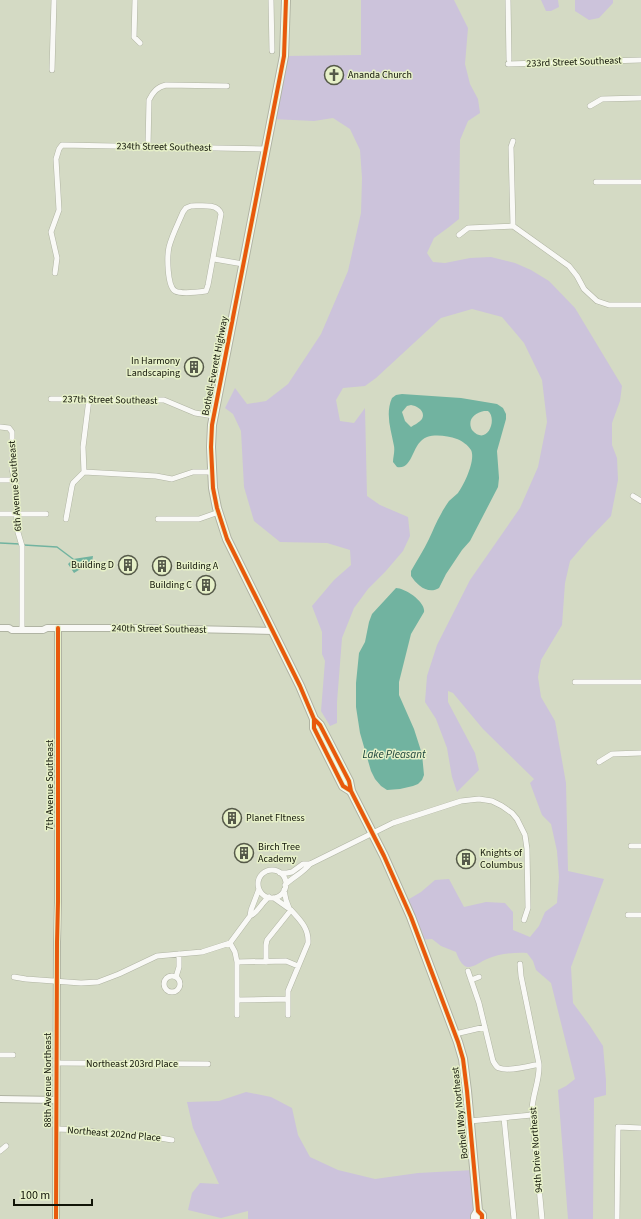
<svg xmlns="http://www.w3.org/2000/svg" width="641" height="1219" font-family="'Source Sans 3',sans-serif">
	<rect width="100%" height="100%" fill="#d4dac4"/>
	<!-- green -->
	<path fill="#ccc3db" d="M361 0H454L468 28 465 64 470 84 478 99 480 113 468 121 460 140 459 219 449 227 434 238 427 253 433 262 445 263 470 258 491 257 515 263 531 270 549 281 575 308 622 386 620 401 612 423V445L617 458 618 480 611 516 588 540 570 561 565 583 562 625 541 660 538 677 541 697 555 721 566 783 568 871 604 879 571 967 573 1003 590 1026 603 1046 606 1080V1095L594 1098 593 1219H568L558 1090 566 1086 575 1079 551 983 536 970 533 961 527 953C515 952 498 954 487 959 481 961 474 968 467 967 461 965 458 957 456 952L441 946 432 939 420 940 404 902 421 892 435 880 449 879 464 907 486 902 505 903 513 912V930L530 937 539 926 545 912 557 903 559 877 557 851 551 824 542 815 530 783 534 779 483 729 453 693 448 691V702L475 753 479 770 457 792 452 777 447 748 436 719 425 702 427 676 437 645 470 580 520 508 538 467 547 422 542 380 524 343 502 317 472 309 441 318 376 378 365 386 343 388 336 400 340 421 354 423 365 408 367 496 380 505 408 517 410 536 403 551 385 572 368 589 354 608 342 638 337 702V723L330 726 321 711 325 661 322 654V632L312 606 334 580 351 565 350 550 327 543 280 542 254 521 244 487 241 431 233 414 225 408 235 388 247 404 266 401 288 384 321 334 348 271 361 213 362 178 360 150 350 129 333 118 314 121 272 119 284 56 361 55Z
		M541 0H558L559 7 551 11H546Z
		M575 0H613V3L599 18 589 20 575 11Z
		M246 1092 271 1097 292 1108 298 1135 310 1157 338 1170 375 1179 418 1173 474 1170 478 1219H248V1211L221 1218 188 1210 192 1193 200 1183 219 1184 193 1128 187 1102 219 1101Z"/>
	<!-- water -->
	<path fill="#71b3a0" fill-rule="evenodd" d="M402 394 461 398 497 404 503 408 506 414V419L497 451 499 478 498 487 470 541 462 550 446 574 439 588C428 595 417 585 411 576V571C417 560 424 550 429 539 433 531 436 522 441 514 443 510 446 505 449 501 452 498 455 496 458 493 464 485 476 460 471 450 468 445 462 441 457 439 448 436 436 434 427 437 411 443 414 470 397 467L393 462C393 457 395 452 394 446 391 430 385 414 392 398L396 395ZM411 405C417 406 426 411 422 419 420 422 414 425 411 427L405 421 402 412 407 406ZM484 411H488C498 419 487 447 472 430 467 420 474 413 484 411Z
		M93 556 92 562 74 573 68 564 73 559Z
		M396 588C405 588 426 602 424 612L411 634 399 682V695L414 729 422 754 424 775 422 780 418 784 413 786 400 789 387 790 381 786 375 779 371 771 360 733 356 707V683L359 653 365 642 369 622 372 614Z"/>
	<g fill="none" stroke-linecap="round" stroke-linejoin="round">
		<!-- stream -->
		<path stroke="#71b3a0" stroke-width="1.5" d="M0 543 20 544
			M24 545 57 547 73 559"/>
		<defs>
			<path id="minor" d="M135 0 134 37 140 43
				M271 0 272 51
				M508 0 509 60
				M508 64 641 60
				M52 70 54 0
				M590 106 602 99 641 98
				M513 141 511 147 513 226
				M148 146 149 100C153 92 157 87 166 85L227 86
				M596 182H641
				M191 206C200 206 218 203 221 214L208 285 206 291C199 292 181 294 175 291 167 286 167 256 169 247 172 235 178 224 183 212L186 208Z
				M513 226 569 266 577 276 584 289 597 301 609 305H641
				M459 235 468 228 513 226
				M214 259 243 264
				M55 273 57 258 51 232 59 210 56 159 59 149 62 145 266 149
				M51 399H108L119 401 130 400H164L195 413 214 416
				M0 427 9 428 12 432V469L16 486 17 529 22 546V627
				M84 472 156 476 172 479 193 472H212
				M0 480H14
				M633 496 641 501
				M0 514H46
				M66 519 72 486 73 483 84 472 83 447 89 399
				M158 519H199L219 512
				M575 682H641
				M599 762 612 754 641 753
				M631 846H641
				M258 884a14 14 0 1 1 28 0a14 14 0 1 1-28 0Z
				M280 873H287L292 872 303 864H310L393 823 461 801 479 799 492 801 502 806 512 813 517 819 525 835 527 849 528 908 524 920
				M285 885C293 877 303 873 310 864
				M284 890 286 900 289 908
				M274 898 291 910
				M628 915H641
				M250 916 251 910 259 889
				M230 943 235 952 237 962V1000L288 999V991L308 943C309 928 300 920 291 910L267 940 266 945V962
				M230 943 250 916C258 913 261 903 269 897
				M237 962 286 961 298 966
				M520 964 521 976 539 1064C540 1081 532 1095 532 1111L542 1219
				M468 971 479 1003 493 1061C495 1064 496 1067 499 1068 509 1072 530 1066 539 1064
				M164 984a8 8 0 1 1 16 0a8 8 0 1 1-16 0Z
				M14 977 26 979 81 983 98 982 119 974 157 956 202 952 230 943
				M176 977 179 967V954
				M471 980 479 977
				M288 999V1015
				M237 1015V1000
				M455 1034 485 1027
				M0 1055H13
				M56 1063 208 1064
				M504 1118 514 1219
				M470 1121 532 1115
				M56 1129 84 1130 113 1135 160 1138 172 1140
				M0 1151 6 1146
				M617 1219 618 1127 641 1128"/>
			<path id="tertiary" d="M0 628H9L12 630H43L47 628H146L273 631
				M0 1099 56 1100
				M56 1219 57 942 58 902V628"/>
			<path id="primary" d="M286 0 284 56 212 425 211 447 213 488 217 508 227 539 300 686 314 719V728L343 786 351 791
				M314 719 320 725 349 781 351 791 384 856 411 917 458 1042 463 1059 467 1091 478 1211 482 1215V1219
				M475 1219V1216L478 1211"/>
		</defs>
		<!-- minor casing -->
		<use href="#minor" stroke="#b0b4a3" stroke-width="6"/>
		<!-- tertiary casing -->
		<use href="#tertiary" stroke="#b0b4a3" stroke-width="8"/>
		<!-- primary casing -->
		<use href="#primary" stroke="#b0b4a3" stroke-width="10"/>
		<!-- minor -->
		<use href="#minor" stroke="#f9f9f6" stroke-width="5"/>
		<!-- tertiary -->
		<use href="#tertiary" stroke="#f9f9f6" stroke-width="6"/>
		<!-- primary -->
		<use href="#primary" stroke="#f9f9f6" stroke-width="8"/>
		<defs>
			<path id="cycleway" d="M286 0 284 56 212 425 211 447 213 488 217 508 227 539 300 686 314 719V728L343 786 351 791
				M314 719 320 725 349 781 351 791 384 856 411 917 458 1042 463 1059 467 1091 478 1211 482 1215V1219
				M56 1219 57 942 58 902V628"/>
		</defs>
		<!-- cycleway casing -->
		<use href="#cycleway" stroke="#e6f0c8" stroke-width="6"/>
		<!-- cycleway -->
		<use href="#cycleway" stroke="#e8590c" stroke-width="4"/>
	</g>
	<!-- icons -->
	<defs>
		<symbol id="church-ring" viewBox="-11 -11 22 22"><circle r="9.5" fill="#e6f0c8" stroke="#555949" stroke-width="1.5"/><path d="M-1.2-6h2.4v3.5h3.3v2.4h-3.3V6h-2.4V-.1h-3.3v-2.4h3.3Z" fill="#555949"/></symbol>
		<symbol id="building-ring" viewBox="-11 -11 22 22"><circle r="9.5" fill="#e6f0c8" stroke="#555949" stroke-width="1.5"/><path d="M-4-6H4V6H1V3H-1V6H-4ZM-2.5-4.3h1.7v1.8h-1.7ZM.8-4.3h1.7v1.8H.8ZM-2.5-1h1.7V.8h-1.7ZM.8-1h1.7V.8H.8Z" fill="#555949"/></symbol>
	</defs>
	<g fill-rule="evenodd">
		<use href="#church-ring" x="323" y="64" width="22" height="22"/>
		<use href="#building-ring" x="183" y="356" width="22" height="22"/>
		<use href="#building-ring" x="117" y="554" width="22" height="22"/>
		<use href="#building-ring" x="151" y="555" width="22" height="22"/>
		<use href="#building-ring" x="195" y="574" width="22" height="22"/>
		<use href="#building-ring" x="221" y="807" width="22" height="22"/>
		<use href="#building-ring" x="233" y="842" width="22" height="22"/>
		<use href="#building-ring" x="455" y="848" width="22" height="22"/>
	</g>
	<g text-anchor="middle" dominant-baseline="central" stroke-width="3" stroke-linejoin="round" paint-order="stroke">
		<!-- street labels -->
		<g font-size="10" fill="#111407" stroke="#e6f0c8">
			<text transform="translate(574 62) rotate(-2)">233rd Street Southeast</text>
			<text transform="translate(164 147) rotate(1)">234th Street Southeast</text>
			<text transform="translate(215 366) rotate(-79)">Bothell-Everett Highway</text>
			<text transform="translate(110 400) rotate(1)">237th Street Southeast</text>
			<text transform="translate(15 486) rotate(-94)">6th Avenue Southeast</text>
			<text transform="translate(159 629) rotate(1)">240th Street Southeast</text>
			<text transform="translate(50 785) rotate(-90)">7th Avenue Southeast</text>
			<text x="132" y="1064">Northeast 203rd Place</text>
			<text transform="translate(48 1080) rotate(-90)">88th Avenue Northeast</text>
			<text transform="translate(460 1113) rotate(-96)">Bothell Way Northeast</text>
			<text transform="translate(114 1134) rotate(5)">Northeast 202nd Place</text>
			<text transform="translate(536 1150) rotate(-94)">94th Drive Northeast</text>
		</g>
		<!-- poi labels -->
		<g font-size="10" fill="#111407" stroke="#e6f0c8" text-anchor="start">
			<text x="348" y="75">Ananda Church</text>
			<text x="180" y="361" text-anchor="end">In Harmony<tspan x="180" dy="12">Landscaping</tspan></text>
			<text x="114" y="565" text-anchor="end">Building D</text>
			<text x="176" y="566">Building A</text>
			<text x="192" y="585" text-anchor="end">Building C</text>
			<text x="246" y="818">Planet FItness</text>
			<text x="258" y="847">Birch Tree<tspan x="258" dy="12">Academy</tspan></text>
			<text x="480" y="853">Knights of<tspan x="480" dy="12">Columbus</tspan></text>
		</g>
		<!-- water labels -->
		<g font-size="11" font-style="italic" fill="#184139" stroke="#e6f0c8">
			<text x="394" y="754">Lake Pleasant</text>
		</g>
	</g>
	<!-- scale -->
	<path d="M14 1199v6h78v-6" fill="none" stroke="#111407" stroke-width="2"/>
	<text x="20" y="1199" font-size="12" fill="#111407" stroke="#e6f0c8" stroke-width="3" paint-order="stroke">100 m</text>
</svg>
